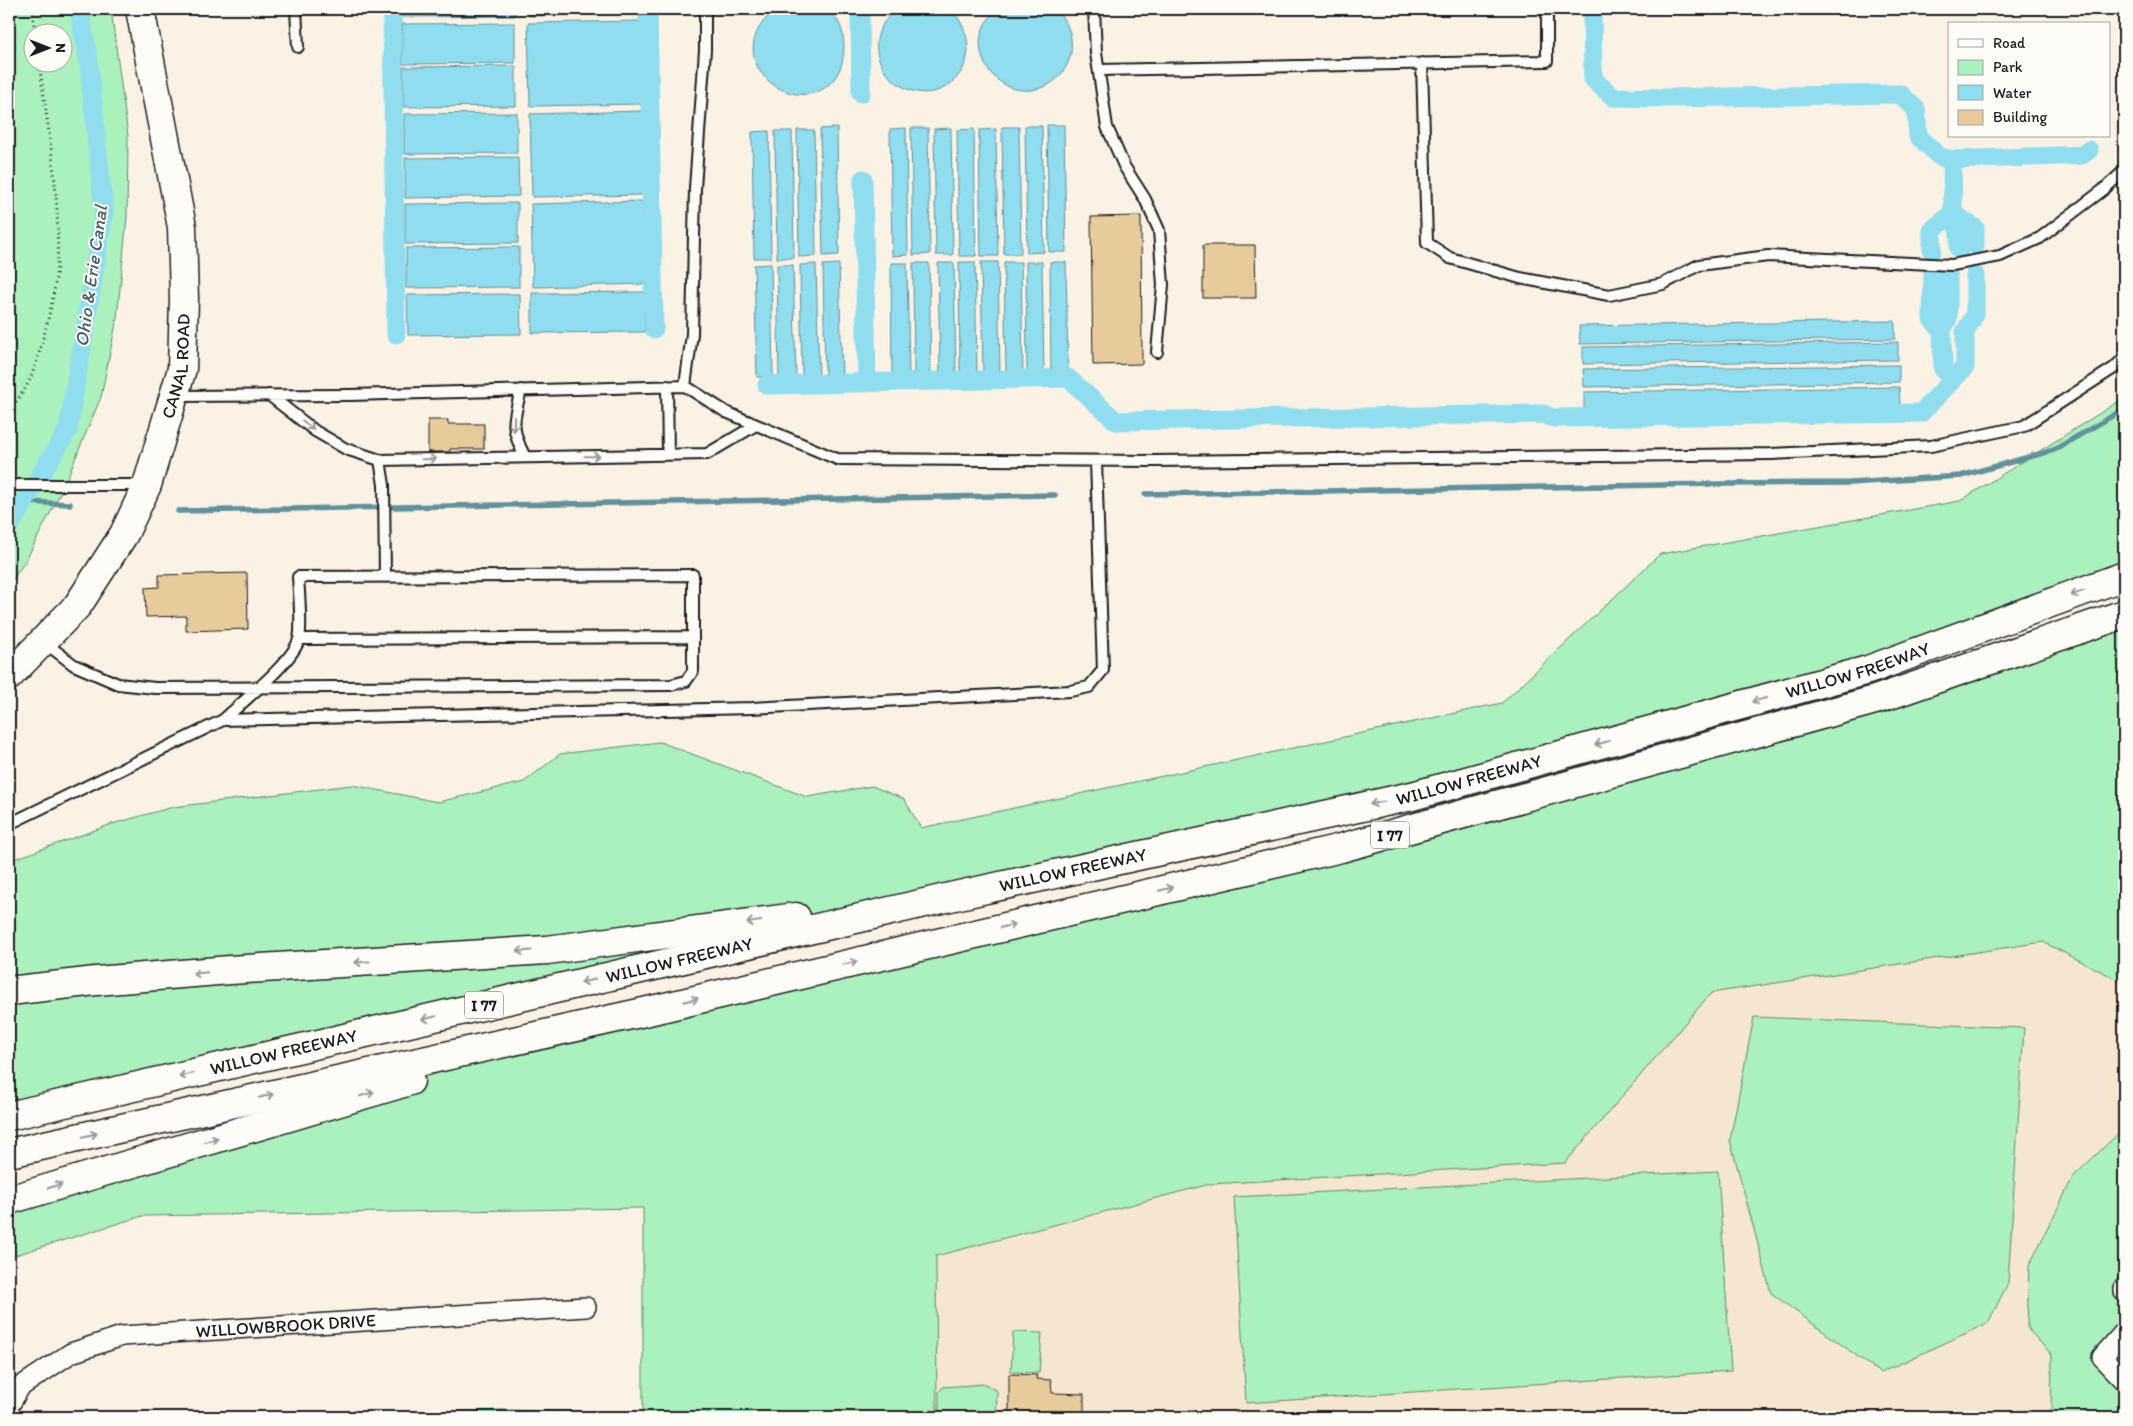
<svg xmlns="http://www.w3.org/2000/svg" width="2133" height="1426" font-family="Itim,sans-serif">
	<rect width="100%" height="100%" fill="#f9f2e5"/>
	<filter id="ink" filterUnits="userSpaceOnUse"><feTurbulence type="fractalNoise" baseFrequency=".02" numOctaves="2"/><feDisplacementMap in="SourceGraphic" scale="10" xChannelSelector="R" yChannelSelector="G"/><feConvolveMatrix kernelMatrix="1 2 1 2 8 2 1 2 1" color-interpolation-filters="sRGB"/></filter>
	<g filter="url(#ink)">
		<!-- built -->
		<path fill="#f4e6cf" d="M2043 942 2124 983V1128L2073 1177 2027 1328 2052 1355 2051 1417H937L935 1256 1210 1184 1564 1163 1711 993Z"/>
		<!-- green -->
		<path fill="#aaf1be" stroke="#63866d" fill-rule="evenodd" d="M9 9H111L128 136 127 217 117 318 101 397 63 488 26 560 9 585ZM32 32H62V62H32Z
			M2124 398V576L1868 670 1412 796 9 1116V861L112 824 173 807 352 785 438 802 524 782 560 754 660 742 807 797 872 786 904 799 921 828 1502 703 1660 554 1960 501Z
			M2124 614V983L2043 942 1711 993 1565 1163 1210 1184 936 1256 937 1417H405L425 1414 502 1410 643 1413V1208L142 1216 9 1257V1200L644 1012 1341 848Z
			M1754 1017 2024 1028 2008 1283 1988 1323 1880 1373 1771 1293 1730 1140Z
			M2124 1128V1417H2051L2052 1355 2027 1328 2029 1266 2073 1177Z
			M1718 1171 1731 1371 1246 1403 1234 1197Z
			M1013 1332 1042 1333 1039 1373 1011 1372Z
			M985 1384 997 1391 996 1417H939V1392L943 1387Z"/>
		<!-- water -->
		<path fill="#90ddef" stroke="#62909b" d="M402 9H515V16L402 17Z
			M529 9H641V13L529 16Z
			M776 9C790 9 808 6 822 9 846 14 848 53 839 71 808 131 709 63 776 9Z
			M897 9C912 9 931 6 947 9 951 10 956 14 958 18 969 34 972 55 961 72 922 129 838 55 897 9Z
			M998 9H1054C1068 20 1073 35 1071 53 1069 65 1060 78 1050 84 999 111 954 44 998 9Z
			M640 21 642 104 530 106 528 23Z
			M515 23V63L402 64V24Z
			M516 66V106L403 107V67Z
			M642 111 644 195 532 197 530 114Z
			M517 113V153L404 154V114Z
			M1047 125H1064L1066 252H1049Z
			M1025 126H1042L1044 252 1027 253Z
			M1002 127H1019L1021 254H1004Z
			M837 128 839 255 823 256 820 129Z
			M906 128 908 255 892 256 890 129Z
			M911 128H928L930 254 913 255Z
			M951 128 953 255H936L934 129Z
			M974 129 976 256H959L957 130Z
			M996 129 998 256H981L979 130Z
			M797 130H814L816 256 799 257Z
			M769 131 771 258H754L752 132Z
			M775 131H792L794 258H777Z
			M518 157 519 196 405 198V158Z
			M643 201 645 284 533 287 531 204Z
			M518 203V243L405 244V204Z
			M519 247V287L406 288V248Z
			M959 262H975L977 374H960Z
			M981 262H998L1000 374H983Z
			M1004 262H1021L1023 374H1006Z
			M1026 262H1042L1044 373H1027Z
			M1050 262H1066L1068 374H1051Z
			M891 263H907L909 374 892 375Z
			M913 263H929L931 374 914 375Z
			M938 263H954L956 374H940Z
			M771 264 773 377H757L754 265Z
			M816 264 819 377H802L800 265Z
			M839 264 842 376 825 377 823 265Z
			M777 265H793L796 377 779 378Z
			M645 292V332L532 333V293Z
			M520 294 521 334 408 335 407 295Z
			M1895 321V339L1580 344 1579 326Z
			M1898 342V360L1583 364V347Z
			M1899 365V382L1584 387 1583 369Z
			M1899 387 1900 405 1584 410V392Z"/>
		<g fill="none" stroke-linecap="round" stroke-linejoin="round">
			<!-- stream -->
			<path stroke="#62909b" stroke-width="5.5" d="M1145 494 1720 484 1850 483 1961 476 2054 450 2124 409
				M25 502 70 504
				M178 511 1055 495"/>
			<!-- canal -->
			<path stroke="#90ddef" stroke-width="19" d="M392 9 396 334
				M648 9 654 329
				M860 9 861 93
				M1592 9 1593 79 1613 97 1666 98 1900 94 1916 109 1918 136 1940 157 1952 160 1953 213 1959 233V249
				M1952 160 2082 155 2089 150
				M863 179 867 383
				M1953 213 1975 228V246
				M1932 250V230L1953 213
				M1933 270 1932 319 1942 330
				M1948 270V319L1942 330 1943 369 1953 379
				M767 385 1068 378 1116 421 1543 414 1553 418 1921 413 1965 367V332L1975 314V275
				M9 527 68 430 104 212 88 56 79 9"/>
		</g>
		<!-- building -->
		<path fill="#e7cb9b" stroke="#1c1c1c" d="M1141 216 1142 364 1093 365 1091 217Z
			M1203 245H1255L1256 298H1203Z
			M428 420H448V424H484V449H450V452H428Z
			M247 573 248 629 186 631V616L146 617 145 588 159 587V575Z
			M1009 1374 1037 1375 1036 1379 1051 1380 1052 1393 1084 1394V1417H1009Z"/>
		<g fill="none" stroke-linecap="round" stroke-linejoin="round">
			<defs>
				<path id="lane" d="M296 9 298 47
					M1094 9 1096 53 1107 127 1124 166 1145 199 1159 230 1163 285 1157 352
					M1422 63 1427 243 1450 258 1520 278 1609 295 1663 284 1699 265 1768 256 1952 265 2000 256 2040 238 2103 190 2124 171
					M1099 70 1547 61V9
					M667 386 668 454
					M685 386 692 334 695 188 705 50V9
					M521 390C513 421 510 428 525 457
					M269 395 315 431 346 449 380 460 707 454 756 425
					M176 396 350 395 685 386 726 412 837 459 1153 461 1431 458 1771 454 1931 446 2024 426 2114 368 2124 358
					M380 460 384 485 385 577
					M9 485H143
					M299 639 693 637
					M44 642 74 665 118 684 155 688 671 685 686 681 693 671V575L298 577C299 592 302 627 299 639 294 661 241 703 223 720
					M9 824 223 720 752 708 1070 691 1089 687 1103 670 1096 461"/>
				<g id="street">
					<path d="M2124 1287V1292"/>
					<path d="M2124 1332 2102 1357 2124 1380"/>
					<path id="s1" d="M9 1406 20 1387 71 1353 122 1336 586 1307"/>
				</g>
				<g id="secondary">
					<path id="s2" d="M9 676 78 605 124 534 147 485 182 369 184 299 182 227 140 9"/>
				</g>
				<g id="highway">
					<path d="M9 991 96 981 230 970 547 950 796 917"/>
					<path id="s3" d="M9 1116 959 895 1412 796 1868 670 2124 576"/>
					<path d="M9 1153 644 1012 1341 848 1875 700 2124 614"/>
					<path d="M9 1200 410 1081"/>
				</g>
			</defs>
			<!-- lane casing -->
			<use href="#lane" stroke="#1c1c1c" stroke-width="14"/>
			<!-- street casing -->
			<use href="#street" stroke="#1c1c1c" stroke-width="22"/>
			<!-- secondary casing -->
			<use href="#secondary" stroke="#1c1c1c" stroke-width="31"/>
			<!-- highway casing -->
			<use href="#highway" stroke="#1c1c1c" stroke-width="31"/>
			<!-- path -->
			<path stroke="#1c1c1c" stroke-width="3" stroke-dasharray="1 4" stroke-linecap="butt" d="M32 9 35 32
				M9 409C29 390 35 368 42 342 49 317 56 289 57 264 61 197 48 129 39 62"/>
			<!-- lane -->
			<use href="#lane" stroke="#fdfcf7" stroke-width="10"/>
			<!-- street -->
			<use href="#street" stroke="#fdfcf7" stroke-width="19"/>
			<!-- secondary -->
			<use href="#secondary" stroke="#fdfcf7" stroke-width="28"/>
			<!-- highway -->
			<use href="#highway" stroke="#fdfcf7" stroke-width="28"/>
		</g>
		<!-- one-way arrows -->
		<defs><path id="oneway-shaft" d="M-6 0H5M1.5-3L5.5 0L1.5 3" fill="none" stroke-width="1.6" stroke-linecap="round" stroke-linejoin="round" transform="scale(1.25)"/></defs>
		<g stroke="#989794">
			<use href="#oneway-shaft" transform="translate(514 424) rotate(90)"/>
			<use href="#oneway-shaft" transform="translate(308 425) rotate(39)"/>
			<use href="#oneway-shaft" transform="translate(592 456) rotate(-1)"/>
			<use href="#oneway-shaft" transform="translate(429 459) rotate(-1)"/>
			<use href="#oneway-shaft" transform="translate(2078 593) rotate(160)"/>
			<use href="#oneway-shaft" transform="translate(1759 700) rotate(165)"/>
			<use href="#oneway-shaft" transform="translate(1602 743) rotate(165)"/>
			<use href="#oneway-shaft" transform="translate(1377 803) rotate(168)"/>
			<use href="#oneway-shaft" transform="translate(1166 889) rotate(-13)"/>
			<use href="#oneway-shaft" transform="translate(754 922) rotate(172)"/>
			<use href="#oneway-shaft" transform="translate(1008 926) rotate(-13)"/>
			<use href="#oneway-shaft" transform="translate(524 951) rotate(176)"/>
			<use href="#oneway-shaft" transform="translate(362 962) rotate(176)"/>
			<use href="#oneway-shaft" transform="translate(850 963) rotate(-13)"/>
			<use href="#oneway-shaft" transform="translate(200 973) rotate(175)"/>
			<use href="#oneway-shaft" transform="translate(588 981) rotate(167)"/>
			<use href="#oneway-shaft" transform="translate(691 1000) rotate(-13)"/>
			<use href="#oneway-shaft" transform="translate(429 1018) rotate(167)"/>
			<use href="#oneway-shaft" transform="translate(186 1075) rotate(167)"/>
			<use href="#oneway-shaft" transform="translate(367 1094) rotate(-17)"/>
			<use href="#oneway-shaft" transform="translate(266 1096) rotate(-13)"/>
			<use href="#oneway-shaft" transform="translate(90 1135) rotate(-13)"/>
			<use href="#oneway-shaft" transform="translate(211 1140) rotate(-17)"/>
			<use href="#oneway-shaft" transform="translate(55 1186) rotate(-17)"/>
		</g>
	</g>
	<g text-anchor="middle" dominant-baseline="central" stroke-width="4" stroke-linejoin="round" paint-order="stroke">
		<!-- shield labels -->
		<g fill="#fdfcf7" stroke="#605f5e" stroke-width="1">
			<rect x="1371" y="821.5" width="38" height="27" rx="4"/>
			<rect x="465" y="991.5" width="38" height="27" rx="4"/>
		</g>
		<g font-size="16" font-weight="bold" fill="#1c1c1c">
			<text x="1390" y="835">I 77</text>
			<text x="484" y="1005">I 77</text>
		</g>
		<!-- street labels -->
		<g font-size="18" fill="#1c1c1c" stroke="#fdfcf7">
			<text stroke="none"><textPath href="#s2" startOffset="361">CANAL ROAD</textPath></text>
			<text stroke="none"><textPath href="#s3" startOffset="1902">WILLOW FREEWAY</textPath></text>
			<text stroke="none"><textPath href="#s3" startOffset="1498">WILLOW FREEWAY</textPath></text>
			<text stroke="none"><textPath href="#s3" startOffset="1092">WILLOW FREEWAY</textPath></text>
			<text stroke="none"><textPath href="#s3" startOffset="688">WILLOW FREEWAY</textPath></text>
			<text stroke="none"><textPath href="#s3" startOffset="282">WILLOW FREEWAY</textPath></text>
			<text stroke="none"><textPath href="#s1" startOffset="301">WILLOWBROOK DRIVE</textPath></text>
		</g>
		<!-- water labels -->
		<g font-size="19" font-style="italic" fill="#456066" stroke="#fdfcf7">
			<text transform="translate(91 276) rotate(-82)">Ohio &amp; Erie Canal</text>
		</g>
	</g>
	<!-- margin -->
	<rect width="2133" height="1426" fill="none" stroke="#fdfcf7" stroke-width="30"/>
	<rect x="15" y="15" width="2103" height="1396" fill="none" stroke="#1c1c1c" stroke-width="2" filter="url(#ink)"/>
	<!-- legend -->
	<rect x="1948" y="22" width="162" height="115" fill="#fdfcf7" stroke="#a3a29f"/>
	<rect x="1958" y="39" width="25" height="8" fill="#fdfcf7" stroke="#a3a29f"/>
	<text x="1993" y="48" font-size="15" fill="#1c1c1c">Road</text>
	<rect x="1958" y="60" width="25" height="15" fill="#aaf1be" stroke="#a3a29f"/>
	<text x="1993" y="72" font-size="15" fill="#1c1c1c">Park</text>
	<rect x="1958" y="85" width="25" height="15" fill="#90ddef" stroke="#a3a29f"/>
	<text x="1993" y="98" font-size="15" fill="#1c1c1c">Water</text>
	<rect x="1958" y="110" width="25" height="15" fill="#e7cb9b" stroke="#a3a29f"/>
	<text x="1993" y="122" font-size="15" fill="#1c1c1c">Building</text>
	<!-- north arrow -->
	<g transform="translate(48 48) rotate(90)"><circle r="24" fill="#fdfcf7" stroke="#a3a29f"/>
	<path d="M0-4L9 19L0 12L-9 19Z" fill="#1c1c1c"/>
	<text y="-8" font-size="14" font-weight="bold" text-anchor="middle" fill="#1c1c1c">N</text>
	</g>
</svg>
